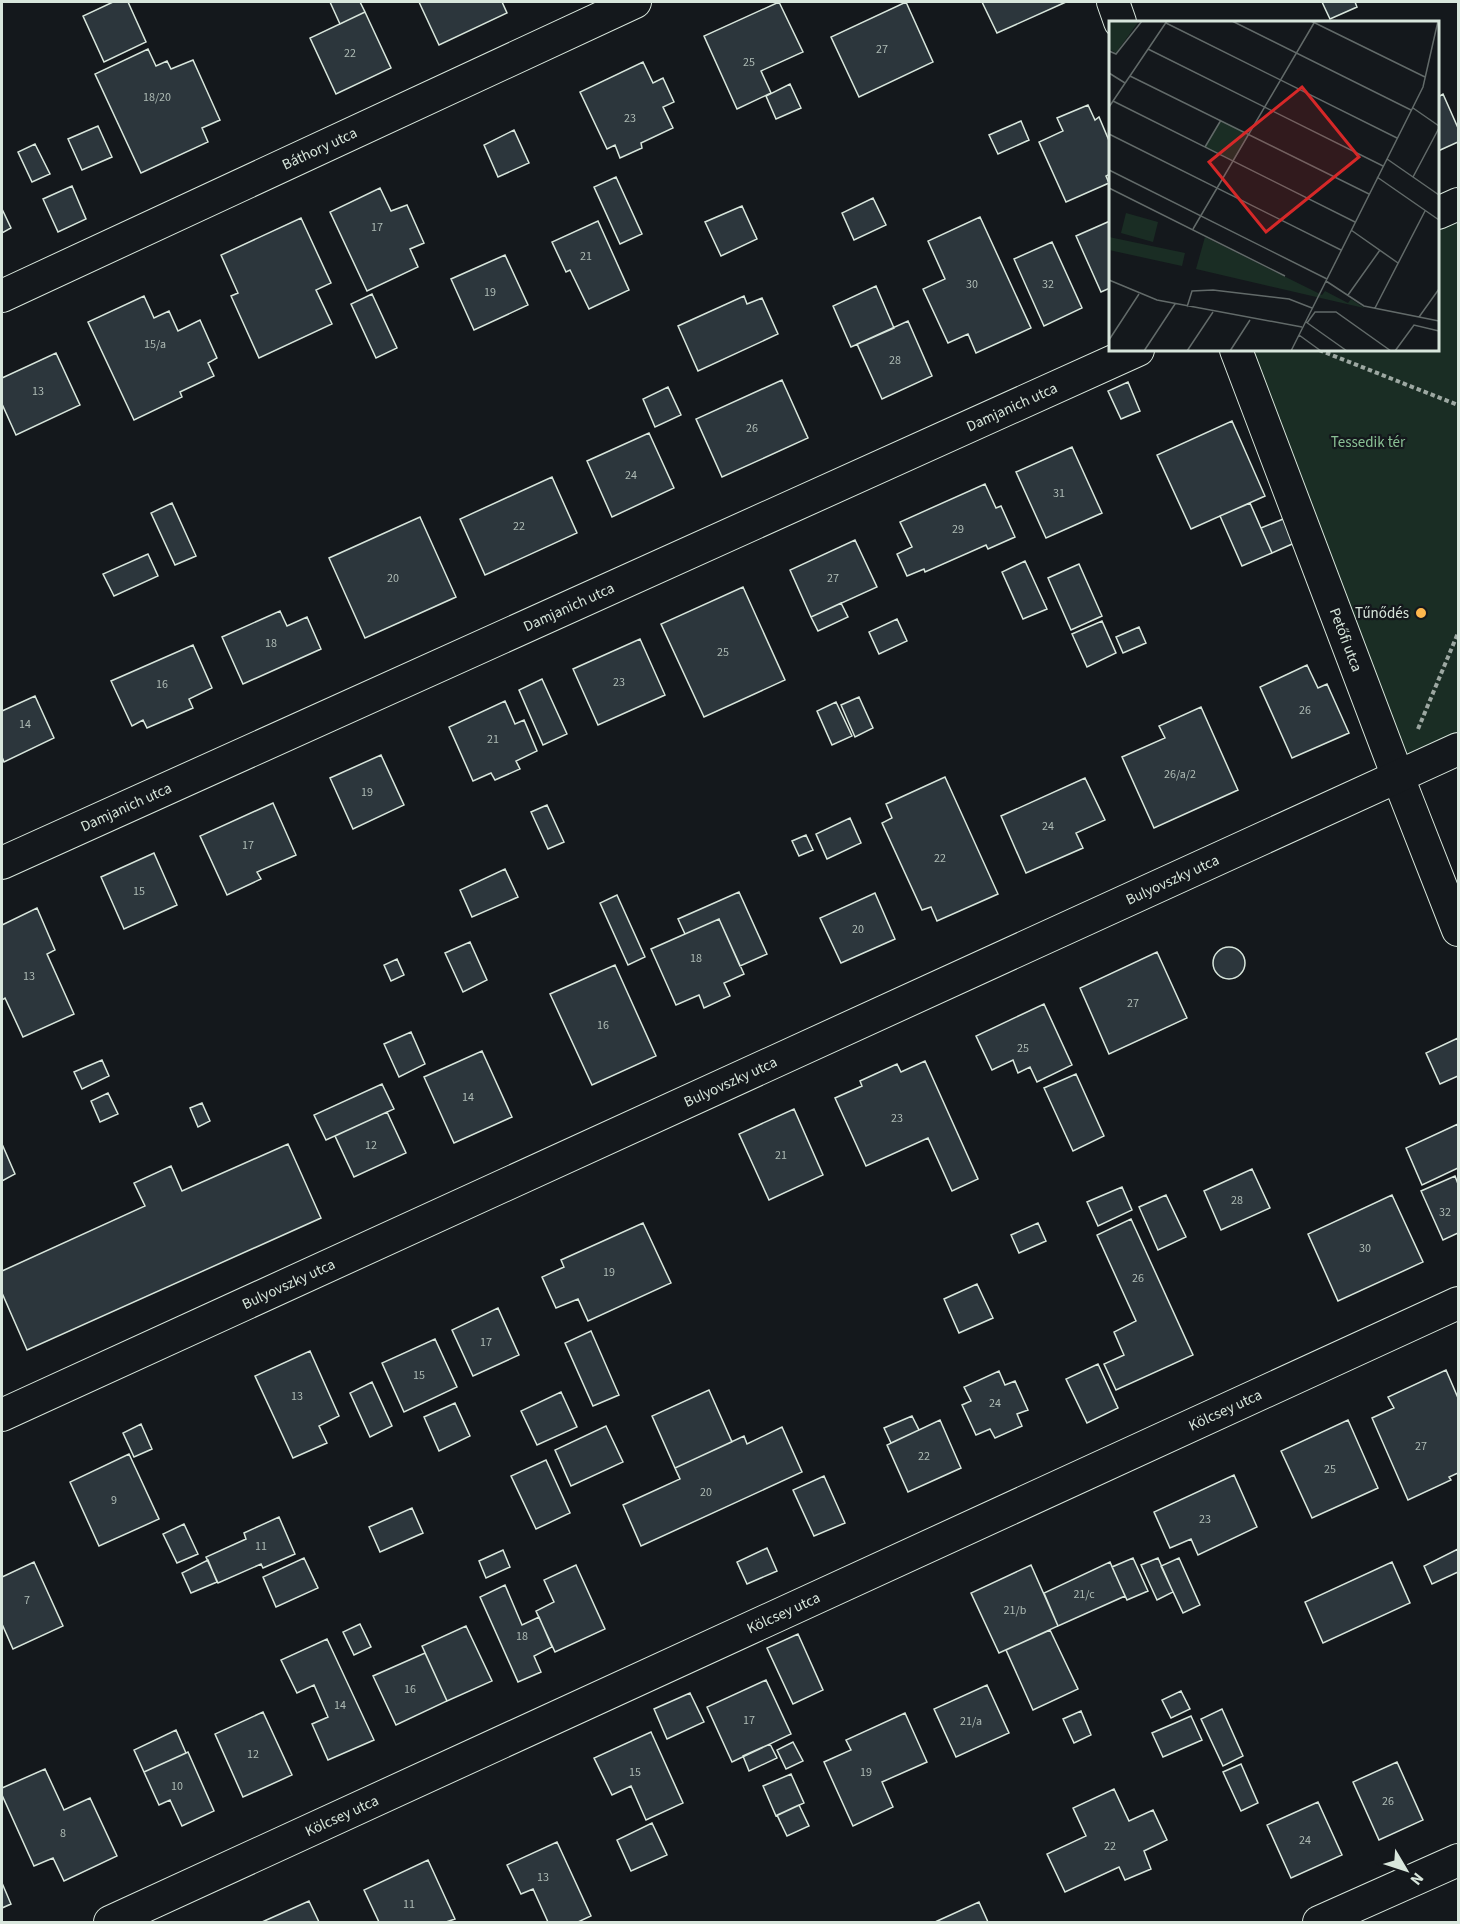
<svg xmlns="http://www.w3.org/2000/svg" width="1460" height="1924" font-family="'Source Sans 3',sans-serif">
	<rect width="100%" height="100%" fill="#14181c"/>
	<!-- green -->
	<path fill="#1a2d24" stroke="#939e99" stroke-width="1.5" d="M1458 204V749L1398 777 1236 350H1438V213Z"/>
	<!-- building -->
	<path fill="#2c363c" stroke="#d8e6dc" stroke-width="1.5" d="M113 2H128L146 42 104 62 83 16Z
		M330 2H360L365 12 340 24Z
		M419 2H502L507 13 439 45Z
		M779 2 803 52 761 71 771 93 737 109 704 36Z
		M906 2 933 62 859 97 831 37Z
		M982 2H1066L997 33Z
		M1322 2H1355L1357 7 1330 19Z
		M365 12 391 68 336 94 310 38Z
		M148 49 156 66 167 61 171 69 193 60 220 120 202 128 208 142 141 173 95 74Z
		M643 62 653 83 663 78 674 102 663 107 673 128 641 143 642 148 620 158 615 145 607 149 580 92Z
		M790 84 801 108 776 119 766 96Z
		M1443 94 1458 128V142L1438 151V97Z
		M1088 105 1095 120 1099 117 1110 143V174L1106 176 1109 183 1066 202 1039 142 1063 131 1057 118Z
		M1021 121 1029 140 998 154 989 135Z
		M98 126 112 157 82 170 68 139Z
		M514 130 529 163 498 177 484 145Z
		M35 144 50 174 32 182 18 152Z
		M616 177 642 234 620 244 594 187Z
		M72 186 86 219 58 232 43 199Z
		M380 188 391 211 407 205 424 243 410 249 418 267 367 291 330 212Z
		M873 198 886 225 854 240 842 213Z
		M742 206 757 239 721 256 705 222Z
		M2 209 11 228 2 233Z
		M980 217 1031 328 976 353 968 334 948 343 923 289 945 279 928 241Z
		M301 218 331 283 316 290 332 324 259 358 231 296 238 293 221 255Z
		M598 221 629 290 589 309 570 270 566 272 552 242Z
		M1110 221V288L1101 292 1076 236Z
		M1052 242 1082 308 1044 326 1014 259Z
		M505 255 528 305 474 330 451 279Z
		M876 286 894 328 851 347 833 306Z
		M372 294 397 348 376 358 351 304Z
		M144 296 154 318 169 311 178 331 200 320 217 358 208 363 214 376 180 392 182 397 134 420 88 322Z
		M744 296 747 304 762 298 778 334 698 371 678 326Z
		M908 321 932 376 882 399 857 344Z
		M56 353 80 405 16 435 2 404V378Z
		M782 380 808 438 722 477 696 419Z
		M1128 382 1140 411 1121 419 1108 391Z
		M668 387 681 415 655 427 643 399Z
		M1232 421 1265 496 1191 529 1157 455Z
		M649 433 674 488 612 517 587 461Z
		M1072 447 1102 513 1046 538 1016 472Z
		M552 477 577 533 485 575 460 519Z
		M985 484 996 508 1001 506 1015 537 988 549 986 545 925 572 924 569 907 576 897 554 912 547 900 522Z
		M172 503 196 556 175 565 151 513Z
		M1250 503 1272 553 1242 566 1220 516Z
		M420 517 456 597 365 638 329 558Z
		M1288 517 1299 541 1272 553 1261 528Z
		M855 540 877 587 811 617 790 570Z
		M148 554 158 576 114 596 103 574Z
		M1025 561 1047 609 1023 619 1002 572Z
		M1079 564 1102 616 1071 630 1048 578Z
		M743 587 785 680 704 717 661 624Z
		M841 603 848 617 818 631 811 617Z
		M280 611 287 626 307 617 321 649 243 684 222 637Z
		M897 619 907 641 879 654 869 632Z
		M1102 621 1116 653 1087 667 1072 634Z
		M1139 627 1146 643 1123 653 1116 637Z
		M640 639 665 695 598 725 573 669Z
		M193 645 212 688 189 699 193 708 147 728 143 720 132 726 111 681Z
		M1307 665 1318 688 1327 684 1349 733 1292 758 1260 687Z
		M542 679 567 734 543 745 519 690Z
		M35 696 54 738 4 762 2 757V711Z
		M859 697 873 728 855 737 841 705Z
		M505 701 515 724 524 720 537 751 516 761 520 769 495 780 491 773 473 781 449 727Z
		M836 702 852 736 832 745 817 711Z
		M1201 707 1238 790 1154 828 1122 757 1165 738 1159 726Z
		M381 755 404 805 353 829 330 778Z
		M945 777 998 894 937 921 931 907 922 910 882 823 892 818 886 804Z
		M1085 778 1105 820 1076 833 1083 848 1026 873 1001 816Z
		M273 803 296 855 257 872 261 879 227 895 200 836Z
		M547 805 564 842 548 849 531 812Z
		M850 818 861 843 827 859 816 834Z
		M806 835 813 850 799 856 792 841Z
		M154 853 177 905 124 929 101 877Z
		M505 869 518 897 472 917 460 890Z
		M739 892 767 954 740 966 719 919 685 934 678 919Z
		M875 893 895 939 841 963 820 918Z
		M617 895 645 957 628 965 600 903Z
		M37 908 55 950 47 954 74 1014 23 1037 5 998 2 1000V925Z
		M719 919 744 974 724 983 730 996 704 1008 699 995 676 1005 651 949Z
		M470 942 487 980 463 992 445 953Z
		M1213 963a16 16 0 1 1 32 0a16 16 0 1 1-32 0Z
		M1157 952 1187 1018 1109 1054 1080 988Z
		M397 959 404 975 391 981 384 965Z
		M615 965 656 1056 592 1085 550 994Z
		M1044 1004 1072 1065 1037 1082 1030 1067 1018 1073 1013 1060 992 1070 976 1036Z
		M411 1032 425 1064 399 1077 384 1044Z
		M1458 1038V1076L1440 1084 1426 1053Z
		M482 1051 512 1117 454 1143 424 1077Z
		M102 1060 109 1076 82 1089 74 1072Z
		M925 1061 978 1179 952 1191 928 1138 866 1166 835 1098 862 1086 860 1081 897 1064 901 1072Z
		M1076 1074 1104 1136 1073 1151 1044 1088Z
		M382 1084 394 1109 326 1140 314 1115Z
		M108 1093 118 1114 100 1122 91 1101Z
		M202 1103 210 1121 198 1127 190 1108Z
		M794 1109 823 1175 769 1200 739 1134Z
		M387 1112 406 1153 354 1177 335 1136Z
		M1458 1124V1168L1422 1185 1406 1148Z
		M2 1144 15 1174 2 1181Z
		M288 1144 321 1218 27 1350 2 1293V1271L145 1206 134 1183 171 1166 182 1191Z
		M1252 1169 1270 1208 1221 1230 1204 1191Z
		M1455 1176 1458 1184V1233L1443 1240 1421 1191Z
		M1122 1187 1132 1210 1098 1226 1087 1202Z
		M1166 1195 1186 1237 1158 1250 1139 1207Z
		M1392 1195 1423 1262 1338 1301 1308 1234Z
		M1131 1219 1193 1355 1116 1390 1104 1364 1124 1355 1114 1332 1136 1321 1097 1235Z
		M643 1223 671 1283 588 1321 578 1299 556 1308 542 1277 564 1267 561 1260Z
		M1038 1223 1046 1241 1019 1253 1011 1235Z
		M977 1284 993 1318 959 1333 944 1299Z
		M498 1308 519 1355 473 1376 452 1330Z
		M591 1331 619 1395 593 1406 565 1343Z
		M435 1339 457 1387 404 1412 382 1363Z
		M310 1351 339 1416 319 1426 327 1443 293 1458 255 1376Z
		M1098 1364 1118 1408 1087 1423 1066 1379Z
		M1446 1370 1458 1398V1473L1449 1477 1451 1480 1408 1500 1372 1418 1394 1408 1388 1397Z
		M999 1371 1005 1385 1015 1381 1028 1410 1017 1414 1022 1426 995 1438 990 1429 976 1435 962 1405 971 1401 964 1387Z
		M372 1382 392 1426 370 1437 350 1393Z
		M709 1390 732 1442 675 1468 652 1416Z
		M561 1392 577 1427 537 1445 521 1411Z
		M455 1403 470 1436 439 1451 424 1417Z
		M912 1416 919 1430 891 1443 884 1428Z
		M940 1420 961 1468 908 1492 887 1445Z
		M1348 1420 1378 1488 1312 1518 1281 1451Z
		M141 1424 152 1449 134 1457 123 1433Z
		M606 1426 623 1462 571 1486 555 1450Z
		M782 1427 802 1472 641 1546 623 1505 680 1479 675 1468 744 1436 747 1444Z
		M129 1454 159 1519 99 1546 70 1482Z
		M546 1460 570 1513 536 1529 511 1476Z
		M1234 1475 1257 1527 1198 1555 1191 1539 1170 1548 1154 1512Z
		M824 1476 845 1523 814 1536 793 1490Z
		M412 1508 423 1533 380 1552 369 1527Z
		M279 1517 295 1554 263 1568 261 1564 218 1583 206 1557 246 1539 244 1533Z
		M184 1524 198 1554 177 1563 163 1534Z
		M767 1548 777 1571 747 1584 737 1562Z
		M1458 1549V1572L1432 1584 1424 1566Z
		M503 1550 510 1567 486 1578 479 1561Z
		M304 1558 318 1588 276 1607 263 1577Z
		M1133 1558 1148 1591 1127 1600 1112 1567Z
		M1158 1558 1173 1592 1157 1600 1141 1565Z
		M1179 1558 1200 1605 1183 1613 1161 1566Z
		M208 1560 217 1582 191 1593 182 1573Z
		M34 1562 63 1626 13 1649 2 1624V1577Z
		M1110 1562 1125 1596 1058 1626 1044 1593Z
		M1392 1562 1410 1603 1323 1643 1305 1602Z
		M576 1565 605 1629 555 1652 536 1611 554 1602 544 1580Z
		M1031 1565 1058 1626 999 1653 971 1593Z
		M505 1585 522 1625 539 1617 552 1647 534 1656 541 1672 518 1682 480 1597Z
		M360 1624 371 1647 354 1655 343 1632Z
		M466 1626 492 1681 447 1701 422 1646Z
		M1050 1630 1078 1689 1033 1710 1006 1650Z
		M798 1634 823 1690 793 1704 767 1648Z
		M327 1639 374 1740 328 1760 312 1724 328 1717 314 1685 297 1693 281 1660Z
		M425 1653 447 1701 396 1725 373 1676Z
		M766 1680 791 1734 732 1762 707 1707Z
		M987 1685 1009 1733 956 1757 934 1709Z
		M1181 1691 1190 1709 1171 1718 1162 1700Z
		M690 1693 704 1722 667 1739 654 1709Z
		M1222 1709 1243 1756 1223 1766 1201 1719Z
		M1081 1711 1091 1735 1074 1743 1063 1719Z
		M263 1712 292 1775 243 1797 215 1734Z
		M905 1713 927 1762 882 1782 893 1807 853 1826 824 1762 851 1750 846 1740Z
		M1191 1716 1202 1740 1163 1757 1152 1733Z
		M176 1730 186 1753 144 1772 134 1750Z
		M651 1732 683 1803 646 1820 631 1786 612 1795 594 1758Z
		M793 1742 803 1761 786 1769 777 1750Z
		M770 1744 777 1758 749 1771 743 1756Z
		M188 1752 214 1811 182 1826 170 1800 159 1805 144 1772Z
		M1397 1762 1423 1820 1379 1840 1353 1782Z
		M1241 1764 1258 1803 1241 1811 1223 1772Z
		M45 1769 64 1810 90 1798 117 1856 64 1881 53 1858 34 1866 2 1795V1788Z
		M791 1774 804 1803 776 1816 763 1786Z
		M1114 1789 1129 1821 1153 1810 1167 1840 1144 1851 1151 1869 1125 1880 1119 1867 1065 1892 1047 1854 1086 1836 1073 1808Z
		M1318 1802 1342 1855 1291 1878 1267 1825Z
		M799 1805 809 1826 787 1836 777 1815Z
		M652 1823 667 1855 631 1871 617 1840Z
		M557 1842 591 1916 578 1922H548L533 1889 521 1894 507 1865Z
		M428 1860 455 1919 446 1922H379L364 1890Z
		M2 1883 11 1904 2 1908Z
		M309 1901 319 1922H262Z
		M979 1902 988 1922H935Z"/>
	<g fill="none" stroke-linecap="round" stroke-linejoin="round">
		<defs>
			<g id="minor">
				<path d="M1113 2 1120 22"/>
				<path d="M1438 213 1458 204"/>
				<path id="s1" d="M2 296 635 2"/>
				<path id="s2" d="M1236 350 1398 777 1458 930"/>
				<path id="s3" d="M2 863 1138 350"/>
				<path id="s4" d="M2 1415 1458 749"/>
				<path id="s5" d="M110 1922 1458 1303"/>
				<path d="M1319 1922 1458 1860"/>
			</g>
		</defs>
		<!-- minor casing -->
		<use href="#minor" stroke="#d8e6dc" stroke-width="34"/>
		<!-- path -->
		<path stroke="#9da8a2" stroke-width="4" stroke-dasharray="4.5 3" stroke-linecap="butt" d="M1319 350 1458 405
			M1418 729 1458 633"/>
		<!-- minor -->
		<use href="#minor" stroke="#14181c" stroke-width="32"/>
	</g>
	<!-- markers -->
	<circle fill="#ffb74d" stroke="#14181c" stroke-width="2" cx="1421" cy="613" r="6"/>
	<g text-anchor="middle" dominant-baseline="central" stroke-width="4.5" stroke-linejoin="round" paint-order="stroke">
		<!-- number labels -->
		<g font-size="12" fill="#adbab4">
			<text x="882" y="49">27</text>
			<text x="350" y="53">22</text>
			<text x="749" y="62">25</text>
			<text x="157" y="97">18/20</text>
			<text x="630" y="118">23</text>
			<text x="377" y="227">17</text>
			<text x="586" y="256">21</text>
			<text x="972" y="284">30</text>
			<text x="1048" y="284">32</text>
			<text x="490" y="292">19</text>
			<text x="155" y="344">15/a</text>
			<text x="895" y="360">28</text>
			<text x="38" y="391">13</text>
			<text x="752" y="428">26</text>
			<text x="631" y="475">24</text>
			<text x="1059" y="493">31</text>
			<text x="519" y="526">22</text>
			<text x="958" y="529">29</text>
			<text x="393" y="578">20</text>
			<text x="833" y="578">27</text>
			<text x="271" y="643">18</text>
			<text x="723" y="652">25</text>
			<text x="619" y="682">23</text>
			<text x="162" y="684">16</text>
			<text x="1305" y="710">26</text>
			<text x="25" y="724">14</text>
			<text x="493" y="739">21</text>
			<text x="1180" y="774">26/a/2</text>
			<text x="367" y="792">19</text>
			<text x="1048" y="826">24</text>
			<text x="248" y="845">17</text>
			<text x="940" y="858">22</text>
			<text x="139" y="891">15</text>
			<text x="858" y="929">20</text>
			<text x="696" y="958">18</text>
			<text x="29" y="976">13</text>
			<text x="1133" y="1003">27</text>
			<text x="603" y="1025">16</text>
			<text x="1023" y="1048">25</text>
			<text x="468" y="1097">14</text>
			<text x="897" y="1118">23</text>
			<text x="371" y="1145">12</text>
			<text x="781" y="1155">21</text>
			<text x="1237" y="1200">28</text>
			<text x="1445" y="1212">32</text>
			<text x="1365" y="1248">30</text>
			<text x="609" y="1272">19</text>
			<text x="1138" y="1278">26</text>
			<text x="486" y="1342">17</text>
			<text x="419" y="1375">15</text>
			<text x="297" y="1396">13</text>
			<text x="995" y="1403">24</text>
			<text x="1421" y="1446">27</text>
			<text x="924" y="1456">22</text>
			<text x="1330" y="1469">25</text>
			<text x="706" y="1492">20</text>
			<text x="114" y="1500">9</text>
			<text x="1205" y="1519">23</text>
			<text x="261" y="1546">11</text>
			<text x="1084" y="1594">21/c</text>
			<text x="27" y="1600">7</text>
			<text x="1015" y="1610">21/b</text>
			<text x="522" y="1636">18</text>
			<text x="410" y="1689">16</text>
			<text x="340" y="1705">14</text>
			<text x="749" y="1720">17</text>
			<text x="971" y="1721">21/a</text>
			<text x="253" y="1754">12</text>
			<text x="635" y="1772">15</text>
			<text x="866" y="1772">19</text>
			<text x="177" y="1786">10</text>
			<text x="1388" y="1801">26</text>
			<text x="63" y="1833">8</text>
			<text x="1305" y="1840">24</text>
			<text x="1110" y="1846">22</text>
			<text x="543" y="1877">13</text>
			<text x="409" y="1904">11</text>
		</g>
		<!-- street labels -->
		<g font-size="15" fill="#d8e6dc" stroke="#14181c">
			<text stroke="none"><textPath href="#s1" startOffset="350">Báthory utca</textPath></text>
			<text stroke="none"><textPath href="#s3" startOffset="1108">Damjanich utca</textPath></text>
			<text stroke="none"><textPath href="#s3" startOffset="622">Damjanich utca</textPath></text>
			<text stroke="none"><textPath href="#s2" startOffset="310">Petőfi utca</textPath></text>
			<text stroke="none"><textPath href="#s3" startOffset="136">Damjanich utca</textPath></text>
			<text stroke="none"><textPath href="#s4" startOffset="1287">Bulyovszky utca</textPath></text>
			<text stroke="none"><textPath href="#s4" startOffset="801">Bulyovszky utca</textPath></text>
			<text stroke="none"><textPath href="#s4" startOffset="315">Bulyovszky utca</textPath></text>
			<text stroke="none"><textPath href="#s5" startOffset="1227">Kölcsey utca</textPath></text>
			<text stroke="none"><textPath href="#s5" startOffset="741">Kölcsey utca</textPath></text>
			<text stroke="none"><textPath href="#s5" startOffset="255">Kölcsey utca</textPath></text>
		</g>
		<!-- park labels -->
		<g font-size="15" fill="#8ac095" stroke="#14181c">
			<text x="1368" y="442">Tessedik tér</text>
		</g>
		<!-- poi labels -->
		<g font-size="15" fill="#d8e6dc" stroke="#14181c" text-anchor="end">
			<text x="1409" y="613">Tűnődés</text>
		</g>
	</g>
	<!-- overview -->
	<g transform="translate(1109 21)">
		<rect width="330" height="330" fill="#14181c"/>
		<path d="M0 0H30L7 32 0 28ZM112 99 140 113 125 140 96 126ZM17 192 49 201 44 221 12 212ZM0 216 76 232 73 245 0 229ZM96 216 213 274 216 270 239 282 242 278 255 287 87 248Z" fill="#1a2d24"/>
		<path fill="none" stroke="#626a69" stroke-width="1.5" d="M123 0 302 89M202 0 316 56M57 2 288 117M39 28 274 145M0 30 7 33 33 0M0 52 16 62M21 55 260 173M4 80 246 201M0 86 58 0M304 87 330 105M0 113 232 229M96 126 112 99M278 138 330 174M0 149 218 258M268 156 330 199M304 156 330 107M0 167 176 255M84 208 205 2M242 209 289 242M0 259 48 279 193 306M217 260 255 285 330 300M239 274 271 229M78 286 83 270 104 269 180 278 203 287M266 287 316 190M310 296 330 268M197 301 238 330M198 302 206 291H227L282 330M190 314 212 330M0 319 30 273M35 330 66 283M78 330 104 291M121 330 141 299M182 330 314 66 329 0M286 330 305 304 330 310"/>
		<path fill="#d62828" fill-opacity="0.15" stroke="#d62828" stroke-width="3" d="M193 66 250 136 157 211 100 141Z"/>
		<rect width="330" height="330" fill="none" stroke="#d8e6dc" stroke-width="3"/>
	</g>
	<!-- border -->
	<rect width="1460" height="1924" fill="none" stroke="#d8e6dc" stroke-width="6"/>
	<!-- north arrow -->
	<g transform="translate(1406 1870) rotate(129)" stroke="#14181c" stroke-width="4.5" paint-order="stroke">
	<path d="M0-4.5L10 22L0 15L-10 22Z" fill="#d8e6dc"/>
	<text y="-9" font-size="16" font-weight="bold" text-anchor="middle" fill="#d8e6dc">N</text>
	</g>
</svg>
